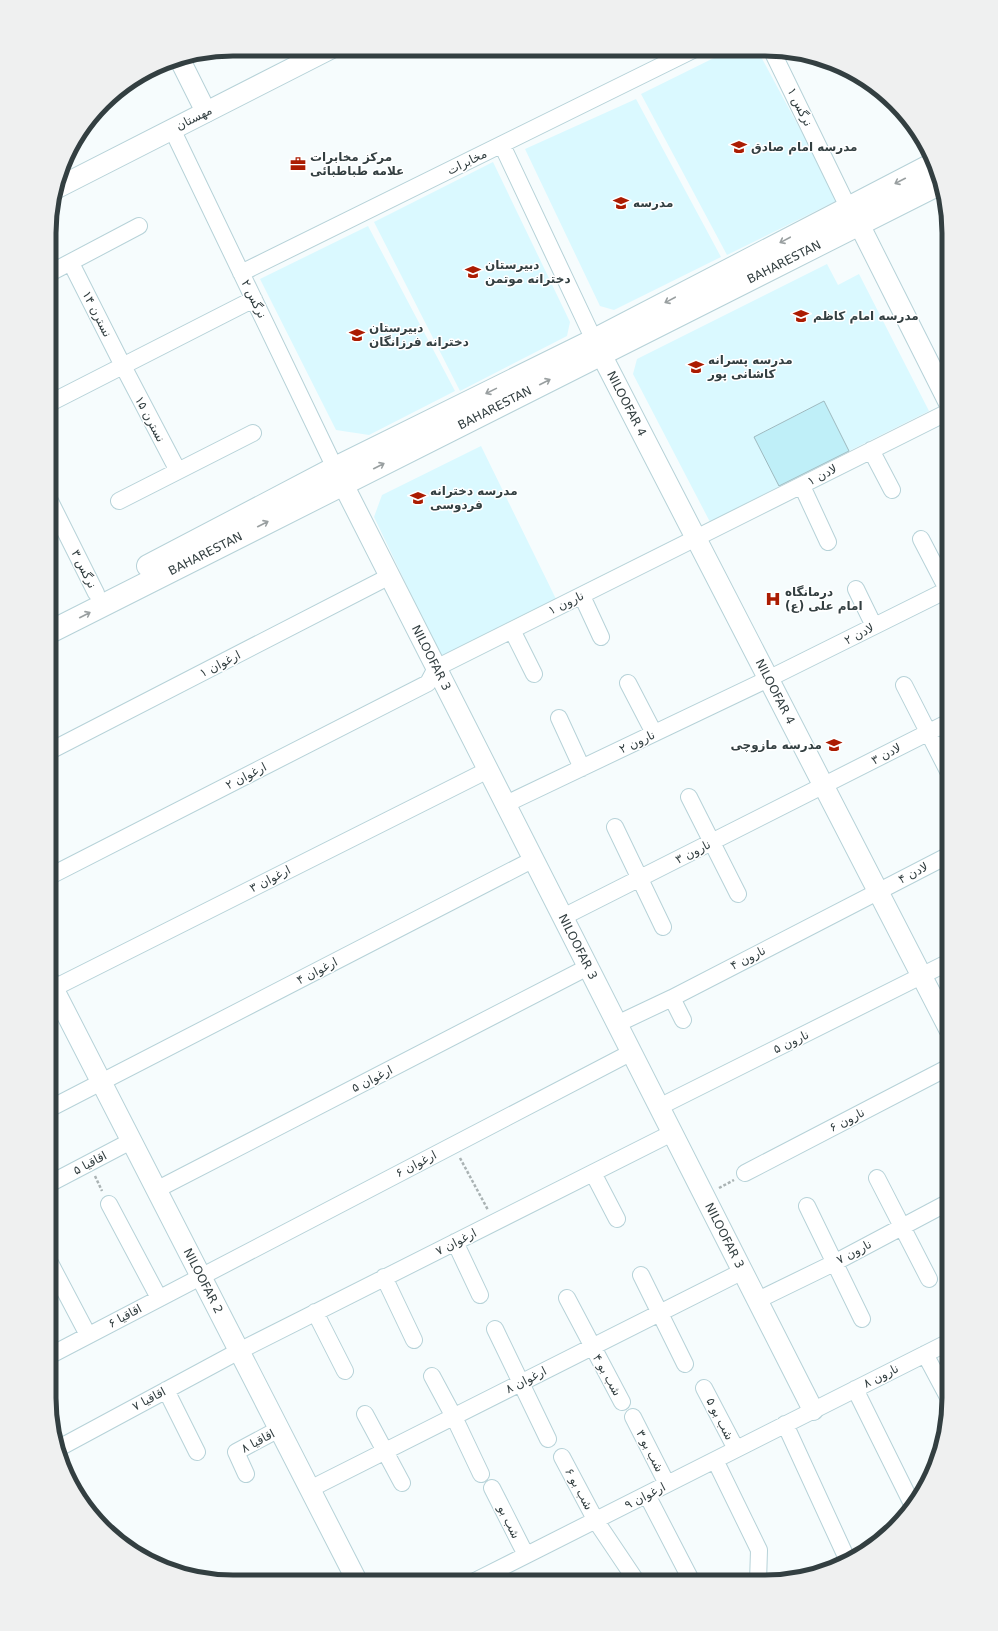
<svg xmlns="http://www.w3.org/2000/svg" width="998" height="1631" font-family="'DejaVu Sans',Cairo,sans-serif">
	<rect width="100%" height="100%" fill="#f6fcfd"/>
	<!-- built -->
	<path fill="#daf9ff" d="M730 50 758 51 838 200 727 255 641 94Z
		M636 99 721 257 614 310 600 306 525 149Z
		M493 162 570 322 567 336 460 391 374 222Z
		M368 226 455 391 369 435 336 430 260 279Z
		M827 264 838 285 859 274 929 411 849 451 824 401 794 416 754 437 780 486 710 522 633 374 637 359Z
		M481 446 556 599 441 657 374 517 382 495Z"/>
	<!-- building -->
	<path fill="#bfeff8" stroke="#9db9bf" d="M824 401 849 451 779 486 754 437Z"/>
	<g fill="none" stroke-linecap="round" stroke-linejoin="round">
		<defs>
			<path id="minor" d="M772 51 848 207
				M172 129 335 468
				M502 145 594 340
				M71 263 123 366 178 471
				M50 273 139 226
				M241 273 693 50
				M50 403 254 299
				M871 450 892 490
				M802 486 828 542
				M50 501 96 593
				M119 501 253 433
				M921 539 947 589
				M856 589 874 626
				M582 596 601 637
				M512 630 534 674
				M628 683 654 733
				M904 685 949 773
				M559 718 582 768
				M50 751 390 576
				M689 797 738 894
				M506 804 768 679 949 589
				M615 827 663 927
				M50 876 428 683 436 668 942 415 949 414
				M563 917 949 722
				M50 990 488 770
				M672 998 683 1020
				M617 1024 672 998 949 855
				M659 1107 949 962
				M49 1109 534 859
				M593 1173 617 1219
				M745 1173 949 1067
				M877 1178 929 1279
				M49 1184 131 1141
				M156 1190 588 967
				M109 1204 159 1298
				M807 1206 862 1319
				M455 1242 480 1295
				M49 1261 88 1335
				M641 1275 685 1364
				M384 1277 414 1340
				M567 1298 622 1402
				M758 1300 834 1263 949 1202
				M315 1312 345 1371
				M495 1329 548 1439
				M925 1354 949 1399
				M49 1356 632 1052
				M432 1376 454 1417 481 1474
				M704 1388 736 1449
				M855 1389 913 1506
				M166 1390 197 1452
				M365 1414 402 1483
				M633 1417 667 1484
				M785 1424 848 1561
				M59 1448 239 1351 672 1133
				M562 1457 596 1521 637 1582
				M715 1460 759 1550 758 1582
				M246 1474 236 1452 279 1429
				M492 1488 526 1555
				M310 1489 743 1271
				M647 1495 690 1578
				M475 1581 949 1342"/>
			<g id="tertiary">
				<path d="M180 60 206 112"/>
				<path d="M57 188 330 49"/>
				<path d="M859 224 949 403"/>
				<path id="s1" d="M601 354 949 1029"/>
				<path id="s2" d="M343 484 813 1410"/>
				<path id="s3" d="M50 982 357 1581"/>
			</g>
			<g id="secondary">
				<path d="M148 566 335 468 594 340 935 163"/>
				<path id="s4" d="M50 632 939 184"/>
			</g>
		</defs>
		<!-- minor casing -->
		<use href="#minor" stroke="#b6d2d8" stroke-width="18"/>
		<!-- tertiary casing -->
		<use href="#tertiary" stroke="#b6d2d8" stroke-width="22"/>
		<!-- secondary casing -->
		<use href="#secondary" stroke="#b6d2d8" stroke-width="24"/>
		<!-- path -->
		<path stroke="#aab3b4" stroke-width="2.5" stroke-dasharray="3 2" stroke-linecap="butt" d="M460 1158 488 1210
			M95 1176 102 1191
			M719 1188 734 1180"/>
		<!-- minor -->
		<use href="#minor" stroke="#fff" stroke-width="16"/>
		<!-- tertiary -->
		<use href="#tertiary" stroke="#fff" stroke-width="20"/>
		<!-- secondary -->
		<use href="#secondary" stroke="#fff" stroke-width="22"/>
	</g>
	<!-- one-way arrows -->
	<defs><path id="oneway-shaft" d="M-6 0H5M1.5-3L5.5 0L1.5 3" fill="none" stroke-width="1.6" stroke-linecap="round" stroke-linejoin="round"/></defs>
	<g stroke="#999fa0">
		<use href="#oneway-shaft" transform="translate(900 181) rotate(153)"/>
		<use href="#oneway-shaft" transform="translate(785 240) rotate(152)"/>
		<use href="#oneway-shaft" transform="translate(670 300) rotate(152)"/>
		<use href="#oneway-shaft" transform="translate(545 382) rotate(-27)"/>
		<use href="#oneway-shaft" transform="translate(491 391) rotate(154)"/>
		<use href="#oneway-shaft" transform="translate(379 466) rotate(-27)"/>
		<use href="#oneway-shaft" transform="translate(263 524) rotate(-27)"/>
		<use href="#oneway-shaft" transform="translate(85 615) rotate(-27)"/>
	</g>
	<!-- icons -->
	<defs>
		<symbol id="school-bare" viewBox="-9 -9 18 18"><path d="M0-5L7-2L0 1L-7-2ZM-4 1L0 2.5L4 1V4Q0 6-4 4Z" fill="#ab1c02" stroke="#fff" stroke-width="2.5" paint-order="stroke"/></symbol>
		<symbol id="office-bare" viewBox="-9 -9 18 18"><path d="M-6-3h4V-5.5h4V-3h4V5H-6ZM-1-4.5V-3h2v-1.5ZM-6 0V1H6V0Z" fill="#ab1c02" stroke="#fff" stroke-width="2.5" paint-order="stroke"/></symbol>
		<symbol id="hospital-bare" viewBox="-9 -9 18 18"><path d="M-5-5h3v3.5h4V-5h3V5h-3V1.5h-4V5h-3Z" fill="#ab1c02" stroke="#fff" stroke-width="2.5" paint-order="stroke"/></symbol>
	</defs>
	<g fill-rule="evenodd">
		<use href="#school-bare" x="728" y="136" width="22" height="22"/>
		<use href="#office-bare" x="287" y="153" width="22" height="22"/>
		<use href="#school-bare" x="610" y="192" width="22" height="22"/>
		<use href="#school-bare" x="462" y="261" width="22" height="22"/>
		<use href="#school-bare" x="790" y="305" width="22" height="22"/>
		<use href="#school-bare" x="346" y="324" width="22" height="22"/>
		<use href="#school-bare" x="685" y="356" width="22" height="22"/>
		<use href="#school-bare" x="407" y="487" width="22" height="22"/>
		<use href="#hospital-bare" x="762" y="588" width="22" height="22"/>
		<use href="#school-bare" x="823" y="734" width="22" height="22"/>
	</g>
	<g text-anchor="middle" dominant-baseline="central" stroke-width="3" stroke-linejoin="round" paint-order="stroke">
		<!-- street labels -->
		<g font-size="12" fill="#333f41" stroke="#fff">
			<text transform="translate(800 107) rotate(64)">نرگس ۱</text>
			<text transform="translate(194 118) rotate(-27)">مهستان</text>
			<text transform="translate(467 162) rotate(-26)">مخابرات</text>
			<text stroke="none"><textPath href="#s4" startOffset="822">BAHARESTAN</textPath></text>
			<text transform="translate(254 299) rotate(64)">نرگس ۲</text>
			<text transform="translate(97 314) rotate(63)">نسترن ۱۴</text>
			<text stroke="none"><textPath href="#s1" startOffset="56">NILOOFAR 4</textPath></text>
			<text stroke="none"><textPath href="#s4" startOffset="498">BAHARESTAN</textPath></text>
			<text transform="translate(150 419) rotate(62)">نسترن ۱۵</text>
			<text transform="translate(822 475) rotate(-27)">لادن ۱</text>
			<text stroke="none"><textPath href="#s4" startOffset="174">BAHARESTAN</textPath></text>
			<text transform="translate(84 569) rotate(64)">نرگس ۳</text>
			<text transform="translate(566 603) rotate(-26)">نارون ۱</text>
			<text transform="translate(859 634) rotate(-27)">لادن ۲</text>
			<text stroke="none"><textPath href="#s2" startOffset="195">NILOOFAR 3</textPath></text>
			<text transform="translate(220 664) rotate(-27)">ارغوان ۱</text>
			<text stroke="none"><textPath href="#s1" startOffset="380">NILOOFAR 4</textPath></text>
			<text transform="translate(637 742) rotate(-25)">نارون ۲</text>
			<text transform="translate(886 754) rotate(-27)">لادن ۳</text>
			<text transform="translate(246 776) rotate(-27)">ارغوان ۲</text>
			<text transform="translate(693 852) rotate(-27)">نارون ۳</text>
			<text transform="translate(913 873) rotate(-27)">لادن ۴</text>
			<text transform="translate(270 879) rotate(-27)">ارغوان ۳</text>
			<text stroke="none"><textPath href="#s2" startOffset="519">NILOOFAR 3</textPath></text>
			<text transform="translate(748 958) rotate(-27)">نارون ۴</text>
			<text transform="translate(317 971) rotate(-27)">ارغوان ۴</text>
			<text transform="translate(791 1042) rotate(-26)">نارون ۵</text>
			<text transform="translate(372 1079) rotate(-27)">ارغوان ۵</text>
			<text transform="translate(847 1120) rotate(-27)">نارون ۶</text>
			<text transform="translate(90 1163) rotate(-28)">اقاقیا ۵</text>
			<text transform="translate(416 1164) rotate(-27)">ارغوان ۶</text>
			<text stroke="none"><textPath href="#s2" startOffset="843">NILOOFAR 3</textPath></text>
			<text transform="translate(456 1242) rotate(-27)">ارغوان ۷</text>
			<text transform="translate(854 1252) rotate(-28)">نارون ۷</text>
			<text stroke="none"><textPath href="#s3" startOffset="336">NILOOFAR 2</textPath></text>
			<text transform="translate(125 1316) rotate(-28)">اقاقیا ۶</text>
			<text transform="translate(607 1375) rotate(61)">شب بو ۴</text>
			<text transform="translate(881 1376) rotate(-27)">نارون ۸</text>
			<text transform="translate(526 1380) rotate(-27)">ارغوان ۸</text>
			<text transform="translate(149 1399) rotate(-28)">اقاقیا ۷</text>
			<text transform="translate(720 1419) rotate(63)">شب بو ۵</text>
			<text transform="translate(258 1441) rotate(-28)">اقاقیا ۸</text>
			<text transform="translate(650 1451) rotate(63)">شب بو ۳</text>
			<text transform="translate(579 1489) rotate(62)">شب بو ۶</text>
			<text transform="translate(645 1496) rotate(-27)">ارغوان ۹</text>
			<text transform="translate(509 1522) rotate(64)">شب بو</text>
		</g>
		<!-- poi labels -->
		<g font-size="12" font-weight="bold" fill="#333f41" stroke="#fff" text-anchor="start">
			<text x="751" y="147">مدرسه امام صادق</text>
			<text x="310" y="157">مرکز مخابرات<tspan x="310" dy="14">علامه طباطبائی</tspan></text>
			<text x="633" y="203">مدرسه</text>
			<text x="485" y="265">دبیرستان<tspan x="485" dy="14">دخترانه موتمن</tspan></text>
			<text x="813" y="316">مدرسه امام کاظم</text>
			<text x="369" y="328">دبیرستان<tspan x="369" dy="14">دخترانه فرزانگان</tspan></text>
			<text x="708" y="360">مدرسه پسرانه<tspan x="708" dy="14">کاشانی پور</tspan></text>
			<text x="430" y="491">مدرسه دخترانه<tspan x="430" dy="14">فردوسی</tspan></text>
			<text x="785" y="592">درمانگاه<tspan x="785" dy="14">امام علی (ع)</tspan></text>
			<text x="822" y="745" text-anchor="end">مدرسه مازوچی</text>
		</g>
	</g>
	<!-- crop -->
	<path d="M0 0H998V1631H0ZM233 56H765A177 177 0 0 1 942 233V1398A177 177 0 0 1 765 1575H233A177 177 0 0 1 56 1398V233A177 177 0 0 1 233 56Z" fill="#eff0f0" fill-rule="evenodd"/>
	<path fill="none" stroke="#333f41" stroke-width="5" d="M233 56H765A177 177 0 0 1 942 233V1398A177 177 0 0 1 765 1575H233A177 177 0 0 1 56 1398V233A177 177 0 0 1 233 56Z"/>
</svg>
